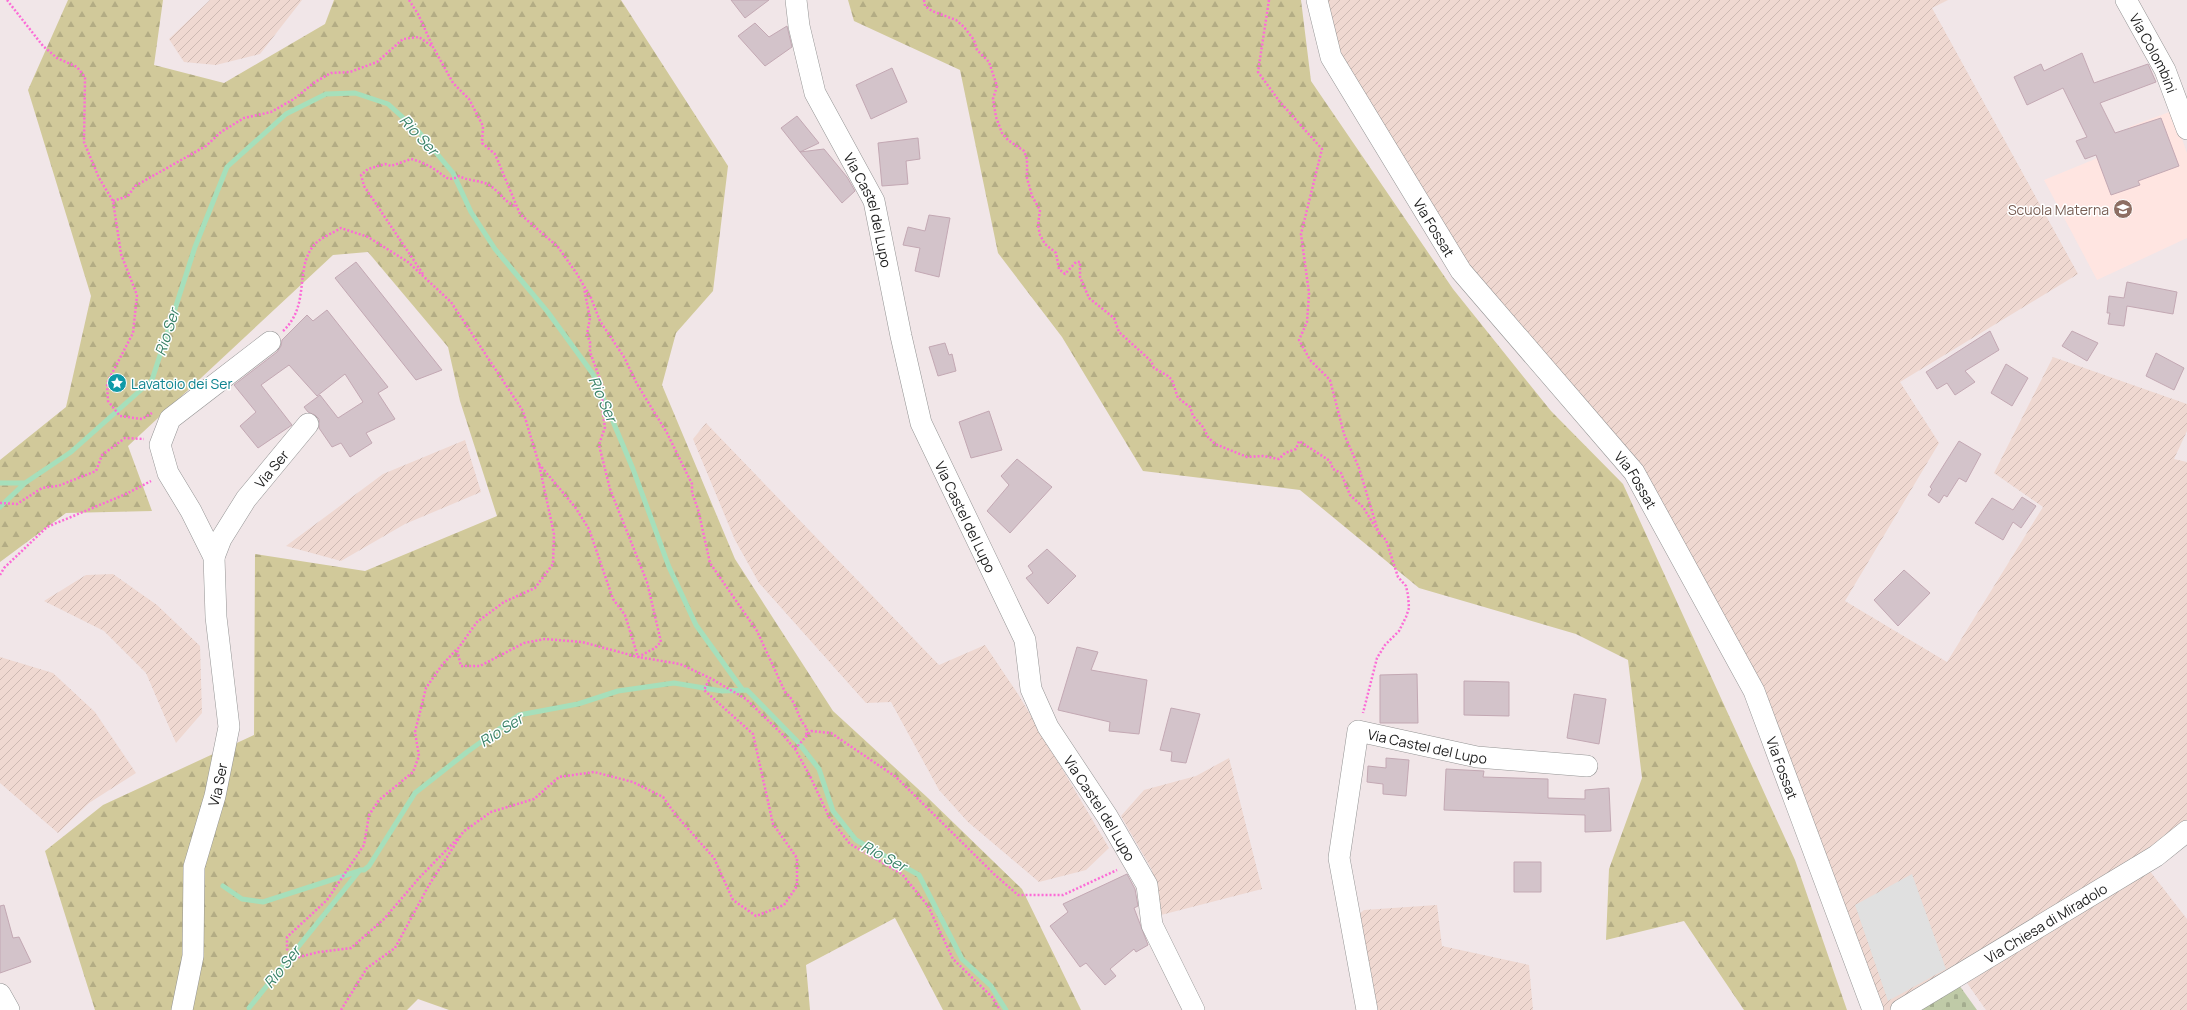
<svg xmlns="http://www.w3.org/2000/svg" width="2187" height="1010" font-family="Manrope,sans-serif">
	<defs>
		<pattern id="farmland-furrows" width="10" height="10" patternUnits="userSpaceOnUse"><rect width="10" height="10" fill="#efd8d1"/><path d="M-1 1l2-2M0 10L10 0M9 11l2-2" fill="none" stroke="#cdb9b3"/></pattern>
		<pattern id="forest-firs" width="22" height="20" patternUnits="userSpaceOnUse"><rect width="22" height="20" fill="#d1c99a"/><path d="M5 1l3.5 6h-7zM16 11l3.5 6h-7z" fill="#b3ac84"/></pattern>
		<pattern id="cemetery-stones" width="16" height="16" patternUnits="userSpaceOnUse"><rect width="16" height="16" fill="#bfcaa7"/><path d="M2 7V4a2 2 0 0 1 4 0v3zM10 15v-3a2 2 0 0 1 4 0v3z" fill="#a4ad8f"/></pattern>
	</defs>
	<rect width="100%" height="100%" fill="#f1e6e8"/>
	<!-- education -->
	<path fill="#ffe5e1" d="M2172 111 2187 153V238L2097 280 2044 180 2134 143 2129 127Z"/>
	<!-- farmland -->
	<path fill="url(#farmland-furrows)" d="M210 0H302L260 54 216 65 184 62 169 39Z
		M1317 0H1948L1932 8 2078 274 1900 382 1939 443 1845 601 1947 662 2043 507 1994 473 2053 357 2187 404V431L2174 459 2187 462V831L1901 1010H1873L1754 691 1634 472 1461 271 1331 57Z
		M706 423 939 665 985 645 1018 694 1109 848 1086 870 1039 882 968 822 939 790 891 702 866 703 759 583 735 540 693 439Z
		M465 440 481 492 405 524 341 561 286 546 383 474Z
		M113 574 157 605 200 646 202 713 176 743 146 673 104 631 44 601 86 575Z
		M0 657 53 673 95 712 136 773 89 803 58 833 0 783Z
		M1229 758 1262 889 1157 916 1152 870 1121 816 1144 790 1196 776Z
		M2149 870 2187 919V1010H1986L1967 983Z
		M1437 905 1442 946 1529 965 1533 1010H1371L1354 918 1364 910Z"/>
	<!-- forest -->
	<path fill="url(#forest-firs)" d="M68 0H163L154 65 224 83 325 24 334 0H621L728 166 713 291 676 333 662 385 735 559 833 711 928 798 1022 889 1081 1010H943L895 918 806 965 810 1010H449L418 999 407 1010H95L45 851 103 805 254 735 255 554 365 571 497 516 460 401 448 347 368 252 333 255 128 446 152 511 66 513 0 562V460L66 407 91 296 28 90Z
		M848 0H1301L1311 81 1453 289 1551 411 1623 484 1795 860 1847 1010H1744L1684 921 1606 940 1609 869 1642 778 1628 660 1576 634 1419 588 1300 490 1143 471 1062 337 998 253 960 70 854 21Z"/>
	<!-- cemetery -->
	<path fill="url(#cemetery-stones)" d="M1959 985 1977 1010H1920Z"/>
	<!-- parking -->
	<path fill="#e0e0e0" d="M1912 874 1946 969 1888 1001 1855 905Z"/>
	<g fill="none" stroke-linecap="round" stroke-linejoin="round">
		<!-- stream -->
		<path stroke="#a6dfbb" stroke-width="5" d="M0 483H25L71 452 152 380 195 247 227 167 286 114 326 94 355 93 388 104 419 132 453 173 471 212 495 249 547 311 593 374 633 469 669 567 696 625 742 689
			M0 507 25 483
			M223 886 242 899 263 902 359 871
			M249 1008 360 870H364L369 866 415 793 467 752 519 715 578 704 618 691 674 683 722 691 747 690 797 741 819 769 833 811 856 840 919 875 962 959 991 986 1006 1010"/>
	</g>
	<!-- building -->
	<path fill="#d3c3ca" stroke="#c3a8b3" d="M731 0H769L745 18Z
		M755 23 769 37 787 26 792 47 765 66 738 36Z
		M2082 53 2094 83 2148 64 2156 82 2100 103 2115 133 2161 118 2179 166 2138 181 2140 185 2111 195 2096 155 2085 159 2076 141 2087 137 2063 88 2027 105 2014 77 2041 64 2044 71Z
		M892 68 907 102 871 119 856 85Z
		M797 116 819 143 800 152 781 128Z
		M918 138 920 159 906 161 908 184 882 186 878 143Z
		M824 149 847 177 855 191 842 203 800 152Z
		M929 215 950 218 939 277 915 271 920 248 903 245 908 227 925 231Z
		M356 262 442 370 416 380 335 278Z
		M2127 282 2177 292 2173 314 2127 306 2124 326 2108 324 2110 313H2107L2109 296 2124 298Z
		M327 310 388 387 378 393 395 419 366 433 372 443 350 457 341 443 332 447 319 428V419L315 415 308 412 304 407 320 395 338 418 363 402 345 374 317 396 289 365 261 385 292 425 258 448 240 426 256 412 234 385 277 352 281 346 282 340 307 315 313 321Z
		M1990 331 1999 350 1965 371 1975 382 1955 395 1947 383 1937 389 1926 372Z
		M2072 331 2098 343 2087 361 2062 346Z
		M945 343 949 355 952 354 956 371 938 376 929 347Z
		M2156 353 2184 368 2174 390 2146 376Z
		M2006 364 2028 378 2012 406 1991 393Z
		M989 411 1002 450 971 458 959 422Z
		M1959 441 1981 454 1966 482 1959 478 1947 497 1944 495 1939 503 1928 495 1932 489 1930 487Z
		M1017 459 1052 487 1010 533 987 511 1009 485 1001 476Z
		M2022 497 2036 506 2021 528 2013 522 2003 540 1975 523 1992 498 2013 510Z
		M1047 549 1076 576 1048 604 1026 578 1033 573 1028 566Z
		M1904 570 1930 593 1898 626 1874 600Z
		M1077 647 1098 652 1091 670 1147 680 1139 734 1109 731 1110 722 1058 710Z
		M1417 674 1418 723H1380V675Z
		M1464 681 1509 682V716L1464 715Z
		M1574 694 1606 699 1599 744 1567 738Z
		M1171 708 1200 714 1186 763 1171 761 1172 752 1160 750Z
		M1386 758 1409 760 1406 796 1383 794V784L1367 782 1368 766 1386 768Z
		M1446 769 1484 771 1483 777 1548 779V798L1585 799V790L1609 788 1611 831 1585 832V815L1444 810Z
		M1514 862H1541V892H1514Z
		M1127 874 1135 889 1138 906 1134 908 1148 945 1136 952 1134 949 1110 969 1116 976 1105 985 1086 963 1080 967 1050 926 1068 912 1063 904Z
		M4 905 13 938 19 937 31 962 0 973V906Z"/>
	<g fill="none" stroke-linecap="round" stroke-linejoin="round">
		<defs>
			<g id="minor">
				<path id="s1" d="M796 0 799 26 815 93 874 201 901 336 921 423 1025 640 1031 689 1048 727 1107 816 1147 885 1152 925 1194 1010"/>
				<path id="s2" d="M1317 0 1331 57 1461 271 1634 472 1754 691 1873 1010"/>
				<path id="s3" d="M2126 0 2165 70 2187 129"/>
				<path id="s4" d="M214 557 221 539 246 499 308 424"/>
				<path d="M0 994 9 1010"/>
				<path id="s5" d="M182 1010 193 956 194 867 215 796 229 727 216 617 214 557 191 511 168 473 160 445 170 419 270 342"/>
				<path id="s6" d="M1367 1010 1339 858 1358 731 1477 757 1587 766"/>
				<path id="s7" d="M1901 1010 2156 856 2187 831"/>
			</g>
		</defs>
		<!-- minor casing -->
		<use href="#minor" stroke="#949494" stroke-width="22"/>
		<!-- path -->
		<path stroke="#fc6bd7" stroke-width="2.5" stroke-dasharray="2 2" stroke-linecap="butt" d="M7 0 43 46 57 58 77 67 85 77 84 142 99 178 113 201 121 254 137 295 133 333 107 383 108 401 120 416 142 419 152 413
			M409 0 418 14 433 47 453 83 469 99 483 126 482 143 495 154 520 214 558 247 577 274 591 298 600 321 624 357 637 384 667 433 692 484V493L698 509 710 563 757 631 785 692C798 703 796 717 807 728L806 737
			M924 0 925 6 932 11 956 20 964 27 974 40 977 50 989 62 997 86 993 99 996 117 1002 133 1008 140 1024 151 1027 159V178L1032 196 1040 210 1038 225 1040 235 1045 244 1056 253 1059 269 1065 274 1076 262H1080V277L1089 298 1114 318 1119 332 1151 361 1154 368 1168 376 1172 380 1178 398 1190 407 1193 416 1203 427 1208 437 1215 444 1247 457 1263 456 1279 459 1285 453 1296 449 1299 441 1330 461 1333 469 1341 473 1350 495 1363 507 1379 533 1386 540 1398 577 1406 586 1408 595 1409 608 1406 617 1399 631 1385 645 1377 658 1363 713
			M1269 0 1258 72 1280 102 1322 149 1301 234 1309 293 1307 322 1299 340 1310 360 1330 380 1344 434 1359 468 1378 531
			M113 201 128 196 135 186 206 146 221 132 244 118 271 112 294 99 315 82 331 73 350 72 377 62 403 39 419 37 433 47
			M423 274 364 186 361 175 368 169 385 164 391 166 411 159C419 161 428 165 434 169 444 175 448 183 459 176 468 181 478 180 487 184 499 190 504 202 515 206
			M283 331C311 305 294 269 314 245 320 238 333 233 341 228L368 237 408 262 451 302 523 411 539 464 554 534 553 564 535 588 504 602 477 622 457 650 461 666H480L524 643 545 639 582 642 638 657 680 664 710 678 746 699 783 735 795 749 810 776 829 817 850 844 902 874 928 906 953 959 992 997 1000 1010
			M539 464 575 507 589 529 613 599 625 615 638 657 655 648 661 642 647 582 610 489 599 445 605 427 602 408 603 387 590 352V342L587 334 590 318 584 288
			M0 503 17 504 42 488 58 486 96 471 102 455 125 438 144 439
			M0 575 4 568 47 527 126 494 151 481
			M456 650 442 665 426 688 415 732 419 756 413 772 379 800 369 815 364 845 327 900 287 937V949L295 958 319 952 351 948 384 919 420 877 459 837
			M795 749 811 731 831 733 896 777 994 874 1018 895H1063L1117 870
			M341 1010 367 968 395 948 429 885 463 832 491 812 534 799 559 777 594 772 633 782 663 797 675 814 714 858 733 900 756 916 784 905 797 886V858L773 824 753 734 704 690 710 678"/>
		<!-- minor -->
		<use href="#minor" stroke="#fff" stroke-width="21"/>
	</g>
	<!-- icons -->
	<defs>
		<symbol id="school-disc" viewBox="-11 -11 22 22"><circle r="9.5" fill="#8d6e63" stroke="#fff"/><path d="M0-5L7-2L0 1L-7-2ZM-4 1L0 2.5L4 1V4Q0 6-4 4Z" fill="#fff"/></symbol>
		<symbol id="sight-disc" viewBox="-11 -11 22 22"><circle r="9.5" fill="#0f9aa8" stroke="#fff"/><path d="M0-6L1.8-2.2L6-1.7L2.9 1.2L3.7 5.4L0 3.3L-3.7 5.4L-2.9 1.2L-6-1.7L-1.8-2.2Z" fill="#fff"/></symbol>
	</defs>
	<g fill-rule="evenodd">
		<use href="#school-disc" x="2112" y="198" width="22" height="22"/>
		<use href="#sight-disc" x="106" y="372" width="22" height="22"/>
	</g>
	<g text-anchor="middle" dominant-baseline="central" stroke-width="3" stroke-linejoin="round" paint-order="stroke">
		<!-- street labels -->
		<g font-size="14" fill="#202020" stroke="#fff">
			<text stroke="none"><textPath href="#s3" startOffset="60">Via Colombini</textPath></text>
			<text stroke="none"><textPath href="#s1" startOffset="225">Via Castel del Lupo</textPath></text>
			<text stroke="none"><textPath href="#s2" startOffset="258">Via Fossat</textPath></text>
			<text stroke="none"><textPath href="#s4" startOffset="106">Via Ser</textPath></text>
			<text stroke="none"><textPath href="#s2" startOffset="582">Via Fossat</textPath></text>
			<text stroke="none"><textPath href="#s1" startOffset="549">Via Castel del Lupo</textPath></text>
			<text stroke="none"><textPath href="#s6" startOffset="354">Via Castel del Lupo</textPath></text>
			<text stroke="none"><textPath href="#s2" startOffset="906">Via Fossat</textPath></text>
			<text stroke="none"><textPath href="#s5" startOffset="230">Via Ser</textPath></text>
			<text stroke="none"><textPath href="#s1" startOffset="873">Via Castel del Lupo</textPath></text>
			<text stroke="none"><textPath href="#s7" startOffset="169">Via Chiesa di Miradolo</textPath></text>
		</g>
		<!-- education labels -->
		<g font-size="14" fill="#785e54" stroke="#fff" text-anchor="end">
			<text x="2109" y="209">Scuola Materna</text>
		</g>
		<!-- culture labels -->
		<g font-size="14" fill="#0d838f" stroke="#fff" text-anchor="start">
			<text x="131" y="383">Lavatoio dei Ser</text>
		</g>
		<!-- water labels -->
		<g font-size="15" font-style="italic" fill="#398268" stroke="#fff">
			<text transform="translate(419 135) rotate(47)">Rio Ser</text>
			<text transform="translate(167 332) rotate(-72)">Rio Ser</text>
			<text transform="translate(603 399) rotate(66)">Rio Ser</text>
			<text transform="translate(501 730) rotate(-32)">Rio Ser</text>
			<text transform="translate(884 856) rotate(28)">Rio Ser</text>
			<text transform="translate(282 967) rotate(-51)">Rio Ser</text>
		</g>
	</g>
</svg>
